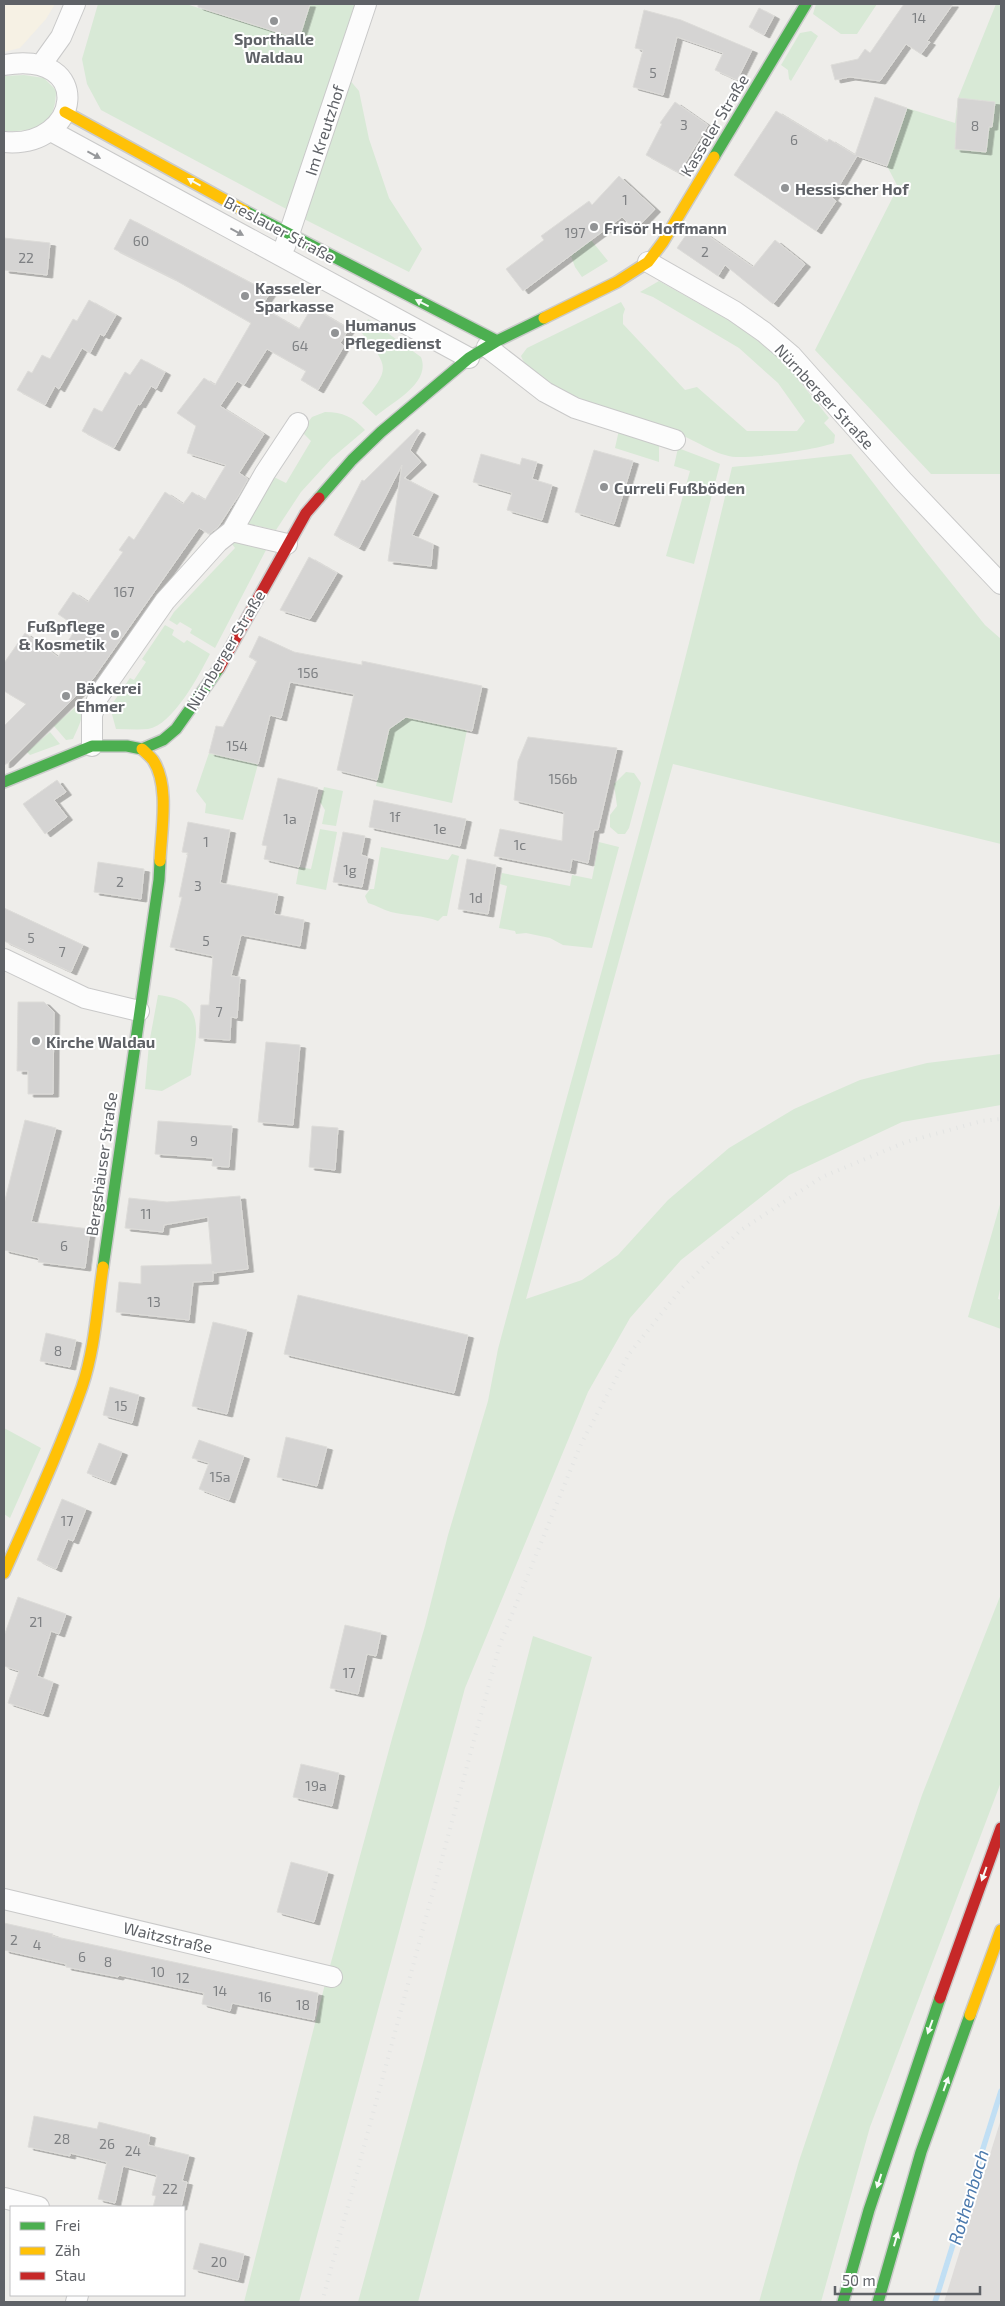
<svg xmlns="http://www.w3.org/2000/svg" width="1005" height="2306" font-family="'Exo 2',sans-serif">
	<defs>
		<filter id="shadow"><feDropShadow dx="5.5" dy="3" stdDeviation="0" flood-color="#0004"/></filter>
	</defs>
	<rect width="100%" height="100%" fill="#eeedea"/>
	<!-- commercial -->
	<path fill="#f6f1e4" d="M4 4H55L46 19 20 48 4 52Z"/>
	<!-- industrial -->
	<path fill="#dedcda" d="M1001 2119V2302H944Z"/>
	<!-- green -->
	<path fill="#d8e9d6" d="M98 4H186L299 39 310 4H361L292 212 101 110 87 84 82 59Z
		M816 4H877L857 34H841L813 14Z
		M996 4H1001V474H931L815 350 898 187 887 166 907 108 955 123 958 98Z
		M811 31 818 36 791 81 789 79 788 70 781 65 800 33Z
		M24 75 44 78 56 90C56 126 37 132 4 131V76Z
		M348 78 359 91 369 139 389 198 422 249 409 272 302 218Z
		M591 240 608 261 582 277 575 267 571 256Z
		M659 281 730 321 758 341 785 363 829 418 824 423 835 435 834 443C815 450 757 458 736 457 717 456 697 441 679 434 644 419 534 392 521 356L527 348 621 302 625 309 623 315V324L685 390 697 387 747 431H797L805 421 778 383 739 348 653 297 640 292Z
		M368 319 421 357C431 383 394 401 376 416L362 403C391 368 389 367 361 332Z
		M325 412C343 412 353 417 365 430L332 458 301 492 276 530 248 524 246 520 272 476 286 483 311 441 301 431 312 417Z
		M619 430 659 444V462L615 448Z
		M678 448 720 464 694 564 666 556 690 471 674 466Z
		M851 454 927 553 985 625 1001 639V844L673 764 526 1299 582 1280 618 1255 668 1200 729 1148 794 1109 860 1080 927 1063 1001 1054V1105L902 1122 789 1175 681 1260 630 1318 588 1392 465 1688 299 2302H244L324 1988 393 1735 425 1626 448 1535 488 1401 498 1349 512 1297C587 1021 667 746 732 467Z
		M240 541 266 550 215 648 190 633 192 629 180 622 177 625 169 620 174 612 235 548 232 544Z
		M165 625 174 630 172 635 184 643 187 640 210 654C199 675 173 725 148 729 138 730 127 729 116 729L110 707 130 678 134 680 146 662 142 659Z
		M81 702C86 713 78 728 73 739L66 740 54 726Z
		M406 717 467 730 452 803 376 786 389 729Z
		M50 732 60 744 30 755 27 752Z
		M209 753 258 764 243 820 205 813 206 804 196 791Z
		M626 772 634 773 641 783 629 828 625 834H618L610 827V815L617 806 614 784Z
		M324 787 343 791 336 826 322 824 325 810 320 802Z
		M320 829 337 832 326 890 296 884 299 867 311 869Z
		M599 842 619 847 592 948 563 945 550 938 526 933 516 934 515 931 499 928 507 886 500 884 502 873 570 886 572 875 592 879Z
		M381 847 448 860 452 854 459 856 447 916H443L438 921C423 915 407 916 391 912 383 910 376 905 368 903L365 896 370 889H374Z
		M158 995C210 1000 195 1037 191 1075L162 1091 145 1089 149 1044Z
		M1001 1201V1285L998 1299 1001 1300V1329L968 1317Z
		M4 1428 41 1448 10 1518 4 1514Z
		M1001 1594V1782L870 2127 821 2302H759L799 2161 922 1795Z
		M533 1636 592 1657 418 2302H358L424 2059Z"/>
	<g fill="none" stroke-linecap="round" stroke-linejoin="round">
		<!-- stream -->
		<path stroke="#c1dff4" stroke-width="5.5" d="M935 2302 1001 2091"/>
	</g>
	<!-- building -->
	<path fill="#d5d4d3" stroke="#dddcd9" filter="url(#shadow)" d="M198 4H310L299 39 198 7Z
		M904 4H953L927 41 930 42 921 54 906 44 880 81 850 77 835 80 831 65 858 59 865 49 870 53Z
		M759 8 774 16 764 35 749 27Z
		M644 10 681 20 752 50 737 80 715 70 723 53 677 37 663 95 633 87 643 50 635 48Z
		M875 97 907 108 887 166 857 156 832 198 836 201 816 231 734 175 776 111 827 142 829 139 855 155Z
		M958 98 995 102 992 127H989L986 152 955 149Z
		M675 102 708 125 679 173 646 155 662 124 660 123Z
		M619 176 655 209 635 230 622 217 523 291 506 269 544 240 541 236 589 201 592 205Z
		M130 219 270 293 261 307 299 329 312 307 349 329 340 343 344 346 318 390 301 380 306 371 267 349 244 385 237 381 220 406 264 434 239 473 248 479 239 495 218 527 209 534 199 528 93 679 8 763 4 765V726L26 704 4 691V663L25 633 58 657 77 627 58 614 73 592 88 602 123 552 119 550 129 536 134 540 165 492 183 504 192 492 205 500 226 465 187 453 196 426 177 413 204 378 215 385 251 323 172 278 114 249Z
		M693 225 753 267 775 240 805 264 773 304 725 265 718 276 677 248Z
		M4 238 50 243 47 275 4 270Z
		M89 300 116 315 104 336 100 334 90 353 82 348 59 389 55 386 45 405 17 390 28 371 32 373 42 355 50 359 73 319 77 321Z
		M141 359 165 372 156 389 151 386 140 405 138 404 114 448 82 431 94 408 102 412 125 372 130 375Z
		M417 429 420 431 410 450 421 462 404 478 433 493 412 535 433 544 431 566 388 561 402 465 359 548 334 535 362 480 364 481Z
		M594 450 633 461 614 524 575 512Z
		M481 454 520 465 522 458 537 462 532 479 552 485 542 520 507 510 512 493 473 482Z
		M309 557 337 573 310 619 280 610Z
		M259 636 294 652 362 665V661L482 686 472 731 406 717 389 729 377 780 337 770 354 694 290 682 281 718 270 715 258 764 209 753 216 726 223 727 257 661 249 657Z
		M528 737 617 748 598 830H594L588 863 572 859 570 871 494 856 500 829 562 841 564 812 514 800 518 761Z
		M278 778 318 788 299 867 264 859 267 846 262 845Z
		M57 780 66 792 54 800 67 817 45 834 23 804Z
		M374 800 466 819 460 846 369 827Z
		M188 822 230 830 220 883 278 894 274 914 304 920 300 946 241 935 231 976 240 977 237 1018 231 1017 230 1040 199 1038 201 1005H209L213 956 170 947 182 897H179L188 853 182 852Z
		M343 832 365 836 361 855 368 857 362 887 333 882Z
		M467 859 496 865 488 914 458 909Z
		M98 862 144 869 141 899 94 892Z
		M4 908 83 945 71 972 4 941Z
		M18 1002H44L54 1012 53 1094H28V1071H17Z
		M266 1042 300 1045 293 1125 258 1122Z
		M25 1120 56 1128 31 1222 90 1229 85 1268 38 1262 39 1258 4 1250V1204Z
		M158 1121 232 1126 229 1167 212 1166 213 1158 155 1154Z
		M312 1126 338 1128 335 1170 309 1167Z
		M240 1196 248 1269 213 1273V1271V1281L193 1282 189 1320 116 1312 119 1282 141 1284V1266L212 1264 208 1217 164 1225 163 1232 125 1228 129 1198 167 1202Z
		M298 1295 468 1335 454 1393 284 1354Z
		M213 1322 247 1330 227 1414 192 1406Z
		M46 1333 76 1340 70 1367 40 1361Z
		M110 1387 139 1395 132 1423 103 1415Z
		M286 1437 327 1447 317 1486 277 1477Z
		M199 1440 244 1456 229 1500 199 1489 209 1463 192 1458Z
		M99 1443 122 1452 110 1482 87 1473Z
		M62 1499 86 1509 73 1541 68 1539 56 1569 37 1560Z
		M18 1597 66 1614 59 1634 51 1631 37 1676 53 1682 43 1714 8 1703 19 1671 4 1666V1636Z
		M345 1625 381 1633 376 1656 367 1654 358 1694 330 1688Z
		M301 1764 339 1773 332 1806 293 1797Z
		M291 1862 328 1872 314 1922 277 1912Z
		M4 1923 53 1934 52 1936 318 1993 314 2020 232 2003 230 2011 202 2004 204 1993 119 1975 118 1977 66 1967V1964L4 1950Z
		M34 2116 97 2129 99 2122 150 2135 148 2145 189 2155 182 2181 187 2182 181 2207H153L156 2196 152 2195 157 2175 123 2166 115 2203 98 2199 107 2162 70 2153V2156L28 2147Z
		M200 2243 244 2254 238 2280 193 2269Z"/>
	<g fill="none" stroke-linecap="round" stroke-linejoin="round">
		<defs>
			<path id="street" d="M4 65C95 49 82 149 4 142
				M41 65 61 37 75 4
				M51 131 469 358
				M285 246 366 4
				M648 262 734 311 764 332 791 355 903 481 1001 584
				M487 347 545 392 575 408 675 440
				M232 531 287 544
				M92 746V715L98 697 165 601 218 542 232 531 265 473 298 423
				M4 959 85 998 139 1011
				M4 1899 332 1977
				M4 2198 39 2207
				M76 2302 78 2295"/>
			<path id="fast" d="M714 157 806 4
				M245 211 497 341
				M319 498 352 460 381 432 469 358 497 341 544 318
				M4 782 92 746H127L142 749 163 740 176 729 219 668
				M103 1267 159 880 160 861
				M843 2302 869 2210 940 1998
				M878 2302 921 2152 970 2015"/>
			<path id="slow" d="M65 112 245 211
				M544 318 617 282 648 262 663 242 714 157
				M142 749C146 753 150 756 153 760 170 785 161 832 160 861
				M4 1573C31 1512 60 1450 82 1387 95 1349 97 1307 103 1267
				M970 2015 1001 1930"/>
			<path id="jam" d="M219 668 306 513 319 498
				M940 1998 1001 1828"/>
		</defs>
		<!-- street casing -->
		<use href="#street" stroke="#c9c9c9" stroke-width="22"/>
		<!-- fast casing -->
		<use href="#fast" stroke="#cbcbcb" stroke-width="14"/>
		<!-- slow casing -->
		<use href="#slow" stroke="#cbcbcb" stroke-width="14"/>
		<!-- jam casing -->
		<use href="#jam" stroke="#cbcbcb" stroke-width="14"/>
		<!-- street -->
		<use href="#street" stroke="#fcfcfc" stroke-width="20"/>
		<!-- fast -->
		<use href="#fast" stroke="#4caf50" stroke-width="11"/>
		<!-- slow -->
		<use href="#slow" stroke="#ffc107" stroke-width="11"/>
		<!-- jam -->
		<use href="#jam" stroke="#c62828" stroke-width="11"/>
		<!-- rail -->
		<path stroke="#e3e4e3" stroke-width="4" stroke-dasharray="1 6" stroke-linecap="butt" d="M322 2302 500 1644 581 1444 629 1354 682 1288 741 1230 822 1177 906 1142 982 1121 1001 1119"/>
	</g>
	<!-- one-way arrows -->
	<defs><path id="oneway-solid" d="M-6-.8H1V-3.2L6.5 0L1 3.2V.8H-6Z" transform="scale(1.25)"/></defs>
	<g fill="#96989b">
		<use href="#oneway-solid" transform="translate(94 155) rotate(28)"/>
		<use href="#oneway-solid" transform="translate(237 232) rotate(28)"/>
	</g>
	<g fill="#f6fbf6">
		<use href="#oneway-solid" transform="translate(194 182) rotate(-151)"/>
		<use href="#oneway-solid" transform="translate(422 303) rotate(-153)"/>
		<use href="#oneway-solid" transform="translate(984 1874) rotate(110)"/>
		<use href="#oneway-solid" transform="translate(930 2027) rotate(110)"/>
		<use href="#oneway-solid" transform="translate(946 2084) rotate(-70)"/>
		<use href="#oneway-solid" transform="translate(879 2181) rotate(108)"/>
		<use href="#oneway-solid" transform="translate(896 2239) rotate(-74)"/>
	</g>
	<!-- markers -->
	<g fill="#919395" stroke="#fff" stroke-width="2">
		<circle cx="274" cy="21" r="5"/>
		<circle cx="785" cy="188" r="5"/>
		<circle cx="594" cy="227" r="5"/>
		<circle cx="245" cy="296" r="5"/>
		<circle cx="335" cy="333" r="5"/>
		<circle cx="604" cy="487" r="5"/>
		<circle cx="115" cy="634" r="5"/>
		<circle cx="66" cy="696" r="5"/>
		<circle cx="36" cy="1041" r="5"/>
	</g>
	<g text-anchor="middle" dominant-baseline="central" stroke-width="4" stroke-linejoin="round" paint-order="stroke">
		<!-- number labels -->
		<g font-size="14" fill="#7e8083">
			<text x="919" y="17">14</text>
			<text x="653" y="72">5</text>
			<text x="684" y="124">3</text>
			<text x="975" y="125">8</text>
			<text x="794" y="139">6</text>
			<text x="625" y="199">1</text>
			<text x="575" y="232">197</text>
			<text x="141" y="240">60</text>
			<text x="705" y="251">2</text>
			<text x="26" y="257">22</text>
			<text x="300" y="345">64</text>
			<text x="124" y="591">167</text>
			<text x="308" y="672">156</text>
			<text x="237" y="745">154</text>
			<text x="563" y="778">156b</text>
			<text x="395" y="816">1f</text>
			<text x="290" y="818">1a</text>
			<text x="440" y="828">1e</text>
			<text x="206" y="841">1</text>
			<text x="520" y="844">1c</text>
			<text x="350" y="869">1g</text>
			<text x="120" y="881">2</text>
			<text x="198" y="885">3</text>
			<text x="476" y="897">1d</text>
			<text x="31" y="937">5</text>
			<text x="206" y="940">5</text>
			<text x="62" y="951">7</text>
			<text x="219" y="1011">7</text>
			<text x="194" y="1140">9</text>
			<text x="146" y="1213">11</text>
			<text x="64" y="1245">6</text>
			<text x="154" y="1301">13</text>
			<text x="58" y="1350">8</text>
			<text x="121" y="1405">15</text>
			<text x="220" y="1476">15a</text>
			<text x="67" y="1520">17</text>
			<text x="36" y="1621">21</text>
			<text x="349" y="1672">17</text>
			<text x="316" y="1785">19a</text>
			<text x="14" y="1939">2</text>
			<text x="37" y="1944">4</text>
			<text x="82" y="1956">6</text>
			<text x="108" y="1961">8</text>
			<text x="158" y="1971">10</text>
			<text x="183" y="1977">12</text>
			<text x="220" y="1990">14</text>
			<text x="265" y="1996">16</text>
			<text x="303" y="2004">18</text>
			<text x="62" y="2138">28</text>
			<text x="107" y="2143">26</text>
			<text x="133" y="2150">24</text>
			<text x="170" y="2188">22</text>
			<text x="219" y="2261">20</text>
		</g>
		<!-- poi labels -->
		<g font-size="16" font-weight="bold" fill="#5f6267" stroke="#fff" text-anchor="start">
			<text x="274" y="38" text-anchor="middle">Sporthalle<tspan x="274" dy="18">Waldau</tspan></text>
			<text x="795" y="188">Hessischer Hof</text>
			<text x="604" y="227">Frisör Hoffmann</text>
			<text x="255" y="287">Kasseler<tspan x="255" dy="18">Sparkasse</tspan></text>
			<text x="345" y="324">Humanus<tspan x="345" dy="18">Pflegedienst</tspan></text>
			<text x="614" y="487">Curreli Fußböden</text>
			<text x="105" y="625" text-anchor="end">Fußpflege<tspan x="105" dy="18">&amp; Kosmetik</tspan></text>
			<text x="76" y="687">Bäckerei<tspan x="76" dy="18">Ehmer</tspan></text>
			<text x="46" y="1041">Kirche Waldau</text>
		</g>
		<!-- street labels -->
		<g font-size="16" fill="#5f6267" stroke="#fff">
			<text transform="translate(714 125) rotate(-59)">Kasseler Straße</text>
			<text transform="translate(324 130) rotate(-72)">Im Kreutzhof</text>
			<text transform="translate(280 229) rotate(28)">Breslauer Straße</text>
			<text transform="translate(825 396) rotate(47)">Nürnberger Straße</text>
			<text transform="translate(225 650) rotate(-59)">Nürnberger Straße</text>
			<text transform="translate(101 1164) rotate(-82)">Bergshäuser Straße</text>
			<text transform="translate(168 1937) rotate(13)">Waitzstraße</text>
		</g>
		<!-- water labels -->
		<g font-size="18" font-style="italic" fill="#4b79ac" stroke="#fff">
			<text transform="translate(968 2197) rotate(-73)">Rothenbach</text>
		</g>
	</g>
	<!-- border -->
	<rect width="1005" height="2306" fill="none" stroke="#5f6267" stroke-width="10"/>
	<!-- legend -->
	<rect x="10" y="2206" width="175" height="90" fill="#ffffff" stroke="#bfc0c2"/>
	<rect x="20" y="2222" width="25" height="8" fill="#4caf50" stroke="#bfc0c2"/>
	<text x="55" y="2231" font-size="15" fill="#5f6267">Frei</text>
	<rect x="20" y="2247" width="25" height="8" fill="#ffc107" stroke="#bfc0c2"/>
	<text x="55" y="2256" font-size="15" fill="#5f6267">Zäh</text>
	<rect x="20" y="2272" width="25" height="8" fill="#c62828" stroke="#bfc0c2"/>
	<text x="55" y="2281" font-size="15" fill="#5f6267">Stau</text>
	<!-- scale -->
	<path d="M835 2286v8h145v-8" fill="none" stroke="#5f6267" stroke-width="2.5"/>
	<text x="842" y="2286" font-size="15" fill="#5f6267" stroke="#ffffff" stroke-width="4" paint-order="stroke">50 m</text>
</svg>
